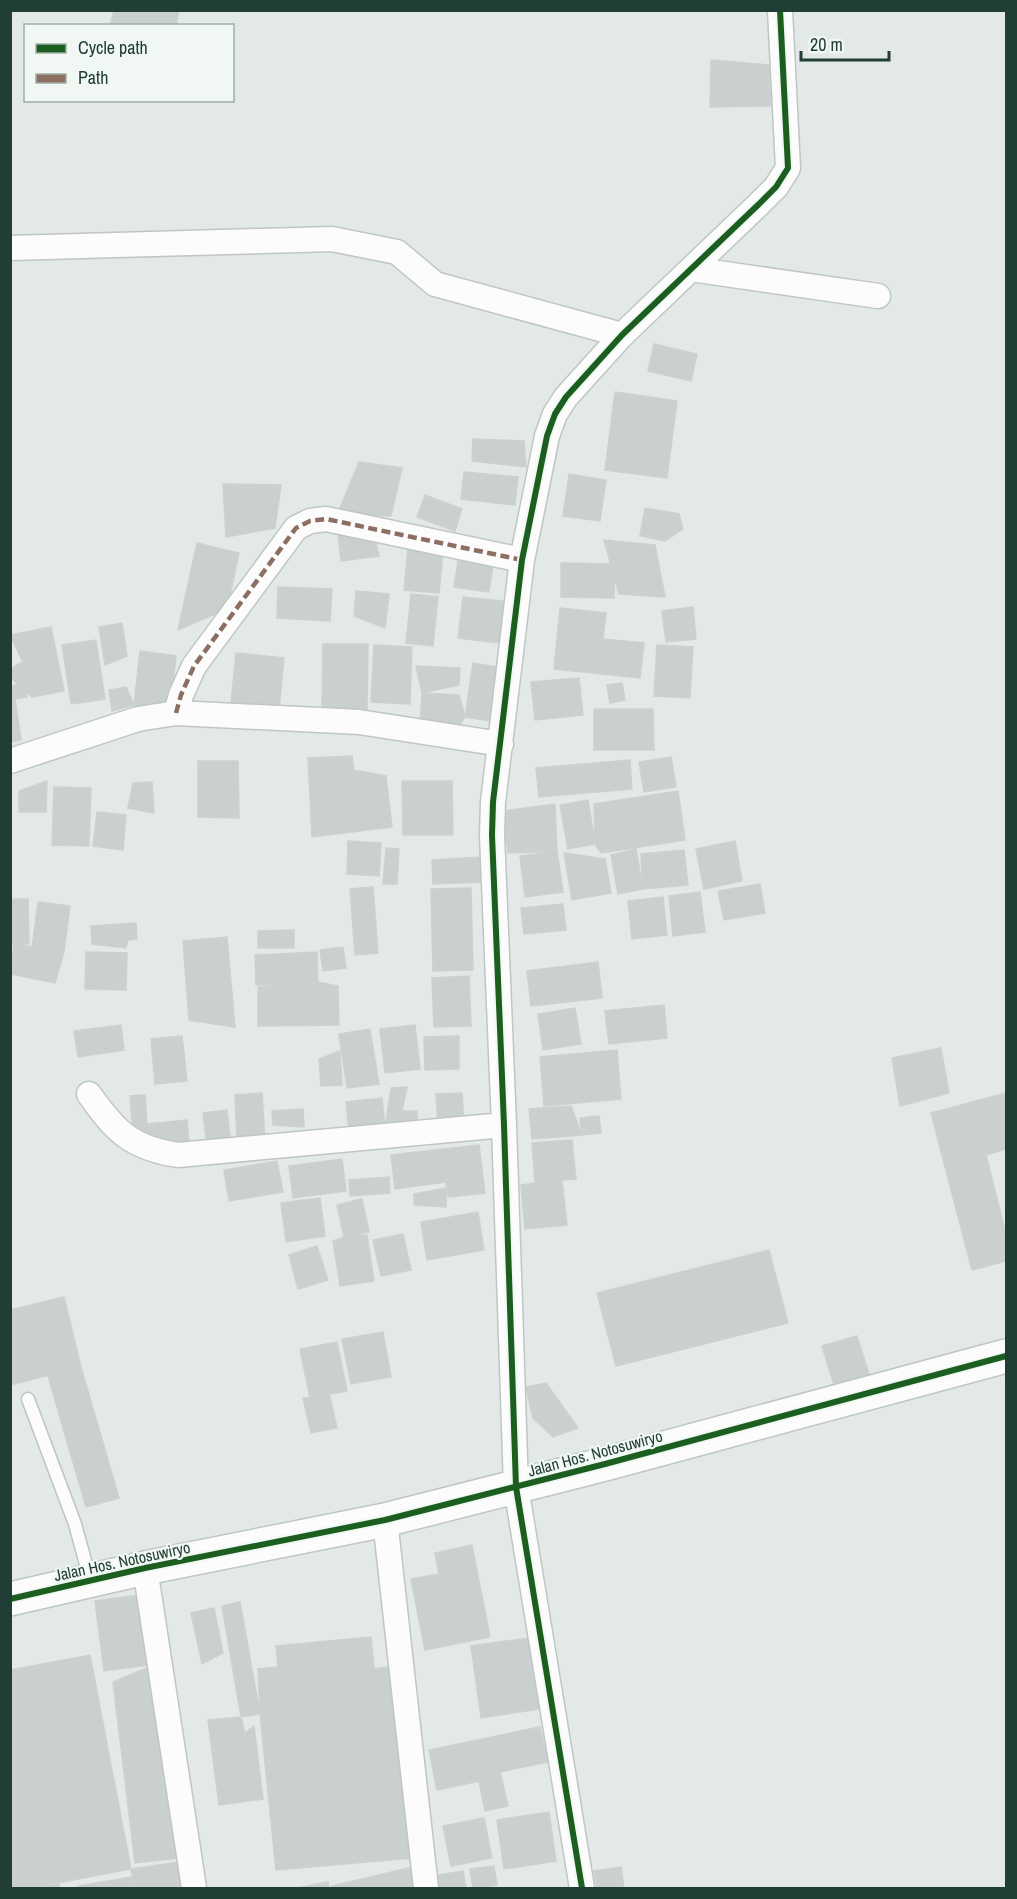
<svg xmlns="http://www.w3.org/2000/svg" width="1017" height="1899" font-family="'Archivo Narrow',sans-serif">
	<rect width="100%" height="100%" fill="#e3e9e6"/>
	<!-- building -->
	<path fill="#cad0cd" stroke="#cbd2cf" stroke-width="1.5" d="M114 10H179L176 26H110Z
		M711 60 769 65 771 106 710 107Z
		M654 344 697 354 691 381 648 371Z
		M615 392 677 401 667 478 605 470Z
		M473 439 524 441 526 467 472 461Z
		M359 462 402 468 391 516 337 515Z
		M464 472 518 477 515 505 461 499Z
		M569 474 606 480 600 521 563 516Z
		M223 484 281 485 275 528 226 537Z
		M425 495 462 509 455 531 417 517Z
		M645 508 679 514 683 529 665 541 640 536Z
		M338 534 374 536 379 556 341 561Z
		M604 540 655 545 665 597 619 594Z
		M197 543 239 553 227 609 178 630Z
		M408 548 443 552 439 593 404 590Z
		M458 561 493 566 489 592 454 587Z
		M561 563 615 564 614 598 561 597Z
		M278 587 332 589 330 621 277 618Z
		M356 591 389 594 385 628 354 616Z
		M411 594 438 597 433 646 406 643Z
		M463 597 512 602 508 644 458 638Z
		M693 607 696 639 666 642 662 611Z
		M560 608 606 613 603 639 644 643 640 678 554 669Z
		M122 623 127 656 105 665 99 627Z
		M51 627 64 691 32 697 13 680 10 675V669L23 662 10 635Z
		M96 640 105 699 71 704 62 645Z
		M323 644H368L367 710 322 709Z
		M374 645 412 647 410 704 371 702Z
		M657 645 693 647 690 698 654 696Z
		M140 651 176 656 170 709 134 705Z
		M236 653 284 658 279 709 231 704Z
		M473 663 504 668 497 722 465 717Z
		M416 666 460 668 459 685 422 693Z
		M579 678 583 715 535 720 531 682Z
		M25 683 27 697 15 699 21 740 10 742V686Z
		M622 683 625 700 610 703 607 685Z
		M126 687 134 705 112 711 109 690Z
		M422 693 459 695 465 717 457 729 420 727Z
		M594 709H653L654 750H594Z
		M352 756 360 831 312 837 308 758Z
		M671 757 676 787 644 792 639 762Z
		M630 760 632 789 539 797 536 768Z
		M198 761H238L239 818 198 817Z
		M353 770 386 776 392 827 360 831Z
		M47 781 46 812H19V791Z
		M402 781H452L453 835H403Z
		M152 782 154 813 128 808 133 783Z
		M54 787 91 788 89 846 52 845Z
		M678 791 685 840 601 853 595 844 594 804Z
		M588 800 595 844 568 849 560 805Z
		M555 804 557 851 508 853 503 811Z
		M97 812 126 815 123 850 93 846Z
		M348 841 381 843 379 876 347 874Z
		M735 841 742 881 704 889 696 849Z
		M386 848 399 849 397 884H383Z
		M636 849 643 889 618 894 611 855Z
		M684 850 688 885 643 889 641 854Z
		M557 851 563 892 525 897 520 856Z
		M564 853 605 859 611 893 572 900Z
		M482 857 483 882 433 884 432 860Z
		M760 884 765 913 724 920 718 891Z
		M373 887 378 953 355 955 350 889Z
		M471 888 473 970 433 971 431 889Z
		M700 892 705 932 673 936 669 896Z
		M663 897 667 935 632 939 628 901Z
		M10 899H28L29 944H10Z
		M38 902 70 906 64 952 32 948Z
		M563 904 566 930 524 934 521 908Z
		M136 923 137 939 128 940 126 948 92 944 91 926Z
		M294 930V948H258V931Z
		M227 937 235 1027 189 1020 183 941Z
		M14 944 64 952 55 983 10 974Z
		M343 947 346 968 323 971 320 950Z
		M86 952 127 953 126 990 85 989Z
		M317 952 318 982 256 985 255 955Z
		M598 962 602 998 531 1006 527 971Z
		M469 976 471 1026 434 1027 432 978Z
		M318 982 338 986 339 1025 258 1026V987Z
		M664 1005 667 1038 609 1044 605 1011Z
		M575 1008 581 1044 543 1050 538 1014Z
		M121 1025 124 1050 78 1057 74 1031Z
		M415 1025 420 1069 385 1073 380 1029Z
		M370 1029 379 1084 347 1088 339 1034Z
		M182 1036 187 1081 155 1084 151 1039Z
		M459 1036V1069L425 1070 424 1037Z
		M941 1048 949 1093 900 1106 892 1058Z
		M617 1050 621 1099 544 1106 540 1057Z
		M340 1051 342 1085 321 1086 319 1059Z
		M407 1087 402 1111H417V1128H385L391 1088Z
		M262 1093 265 1141 237 1142 235 1095Z
		M462 1093 464 1123 438 1124 436 1094Z
		M1006 1093V1149L986 1155 1006 1234V1261L972 1270 931 1113Z
		M145 1095 147 1124 187 1120 189 1144 163 1146 133 1134 130 1096Z
		M382 1098 385 1128 349 1131 346 1102Z
		M571 1106 582 1135 532 1139 529 1109Z
		M303 1109 304 1127 273 1125 272 1111Z
		M227 1110 231 1145 207 1147 203 1113Z
		M599 1116 601 1133 582 1135 580 1118Z
		M572 1140 576 1179 535 1182 532 1143Z
		M479 1145 485 1193 449 1197 446 1182 395 1189 391 1155Z
		M342 1159 346 1191 293 1198 289 1166Z
		M277 1161 283 1192 229 1201 224 1170Z
		M389 1177 390 1193 350 1196 349 1180Z
		M562 1180 567 1225 525 1229 521 1185Z
		M447 1188 446 1207 414 1205V1194Z
		M320 1198 325 1236 286 1242 281 1203Z
		M362 1199 369 1232 344 1237 337 1205Z
		M478 1212 484 1250 427 1260 421 1222Z
		M403 1234 411 1270 381 1276 373 1240Z
		M367 1235 374 1281 340 1286 333 1241 344 1237Z
		M317 1246 328 1280 298 1289 289 1255Z
		M769 1250 788 1323 616 1366 597 1293Z
		M64 1297 81 1367 10 1385V1310Z
		M383 1332 391 1377 351 1384 342 1339Z
		M857 1336 869 1374 834 1385 822 1346Z
		M337 1342 347 1391 310 1398 300 1349Z
		M81 1367 119 1498 86 1507 48 1376Z
		M546 1383 578 1428 553 1437 533 1418 526 1387Z
		M329 1393 337 1428 311 1433 303 1398Z
		M472 1545 490 1637 425 1650 411 1579 439 1574 435 1553Z
		M147 1594 156 1664 104 1671 95 1601Z
		M240 1602 260 1714 241 1717 222 1606Z
		M214 1608 223 1653 202 1664 191 1613Z
		M371 1637 374 1669 395 1666 413 1858 276 1870 260 1714 258 1669 278 1667 276 1646Z
		M529 1638 539 1709 481 1718 471 1646Z
		M90 1655 131 1869 31 1888H10V1670Z
		M156 1664 179 1858 135 1863 113 1682Z
		M241 1717 245 1733 254 1726 263 1799 219 1805 208 1720Z
		M540 1727 548 1762 500 1772 508 1806 485 1811 479 1781 437 1790 429 1750Z
		M549 1812 556 1861 504 1869 497 1820Z
		M484 1818 492 1858 451 1866 443 1826Z
		M186 1861 190 1888H134L131 1869Z
		M494 1866 497 1885 473 1888 470 1869Z
		M413 1867 418 1888H333L332 1886Z
		M621 1867 624 1888H597L594 1871Z
		M463 1871 466 1888H433L431 1876Z
		M131 1877 133 1888H79L78 1886Z
		M328 1882 329 1888H297Z
		M59 1883 60 1888H31Z"/>
	<g fill="none" stroke-linecap="round" stroke-linejoin="round">
		<defs>
			<path id="lane" d="M28 1399 75 1524 90 1579"/>
			<path id="street" d="M10 248 332 239 397 252 435 284 622 335
				M691 269 878 296
				M176 713 181 695 194 666 296 528 310 521 326 519 522 560
				M10 761 138 719 176 713 359 722 501 744
				M89 1094C115 1131 131 1148 178 1155L504 1125
				M385 1520 426 1888
				M145 1568 194 1888
				M582 1888 516 1487 504 1125 492 835 493 802 522 560 547 436 555 414 566 397 622 335 759 204 776 187 788 168 780 10"/>
			<path id="secondary" d="M10 1599 145 1568 385 1520 605 1464 1006 1356"/>
		</defs>
		<!-- lane casing -->
		<use href="#lane" stroke="#c0c6c3" stroke-width="15"/>
		<!-- street casing -->
		<use href="#street" stroke="#c0c6c3" stroke-width="27"/>
		<!-- secondary casing -->
		<use href="#secondary" stroke="#bfc7c3" stroke-width="36"/>
		<!-- lane -->
		<use href="#lane" stroke="#fbfcfb" stroke-width="12"/>
		<!-- street -->
		<use href="#street" stroke="#fbfcfb" stroke-width="24"/>
		<!-- secondary -->
		<use href="#secondary" stroke="#fbfcfb" stroke-width="33"/>
		<!-- quiet -->
		<path stroke="#8d6e63" stroke-width="4.5" stroke-dasharray="9 4.5" stroke-linecap="butt" d="M176 713 181 695 194 666 296 528 310 521 326 519 522 560"/>
		<defs>
			<path id="cycleway" d="M10 1599 145 1568 385 1520 605 1464 1006 1356
				M582 1888 516 1487 504 1125 492 835 493 802 522 560 547 436 555 414 566 397 622 335 759 204 776 187 788 168 780 10"/>
		</defs>
		<!-- cycleway casing -->
		<use href="#cycleway" stroke="#f1f8f4" stroke-width="10"/>
		<!-- cycleway -->
		<use href="#cycleway" stroke="#1b5e20" stroke-width="6"/>
	</g>
	<g text-anchor="middle" dominant-baseline="central" stroke-width="4.5" stroke-linejoin="round" paint-order="stroke">
		<!-- street labels -->
		<g font-size="16" fill="#203e33" stroke="#f1f8f4">
			<text transform="translate(595 1453) rotate(-15)">Jalan Hos. Notosuwiryo</text>
			<text transform="translate(122 1561) rotate(-12)">Jalan Hos. Notosuwiryo</text>
		</g>
	</g>
	<!-- border -->
	<rect width="1017" height="1899" fill="none" stroke="#203e33" stroke-width="24"/>
	<!-- legend -->
	<rect x="24" y="24" width="210" height="78" fill="#f1f8f4" stroke="#9daea7" stroke-width="1.5"/>
	<rect x="36" y="44" width="30" height="9" fill="#1b5e20" stroke="#9daea7" stroke-width="1.5"/>
	<text x="78" y="54" font-size="18" fill="#203e33">Cycle path</text>
	<rect x="36" y="74" width="30" height="9" fill="#8d6e63" stroke="#9daea7" stroke-width="1.5"/>
	<text x="78" y="84" font-size="18" fill="#203e33">Path</text>
	<!-- scale -->
	<path d="M801 51v9h88v-9" fill="none" stroke="#203e33" stroke-width="3"/>
	<text x="810" y="51" font-size="18" fill="#203e33" stroke="#f1f8f4" stroke-width="4.5" paint-order="stroke">20 m</text>
</svg>
